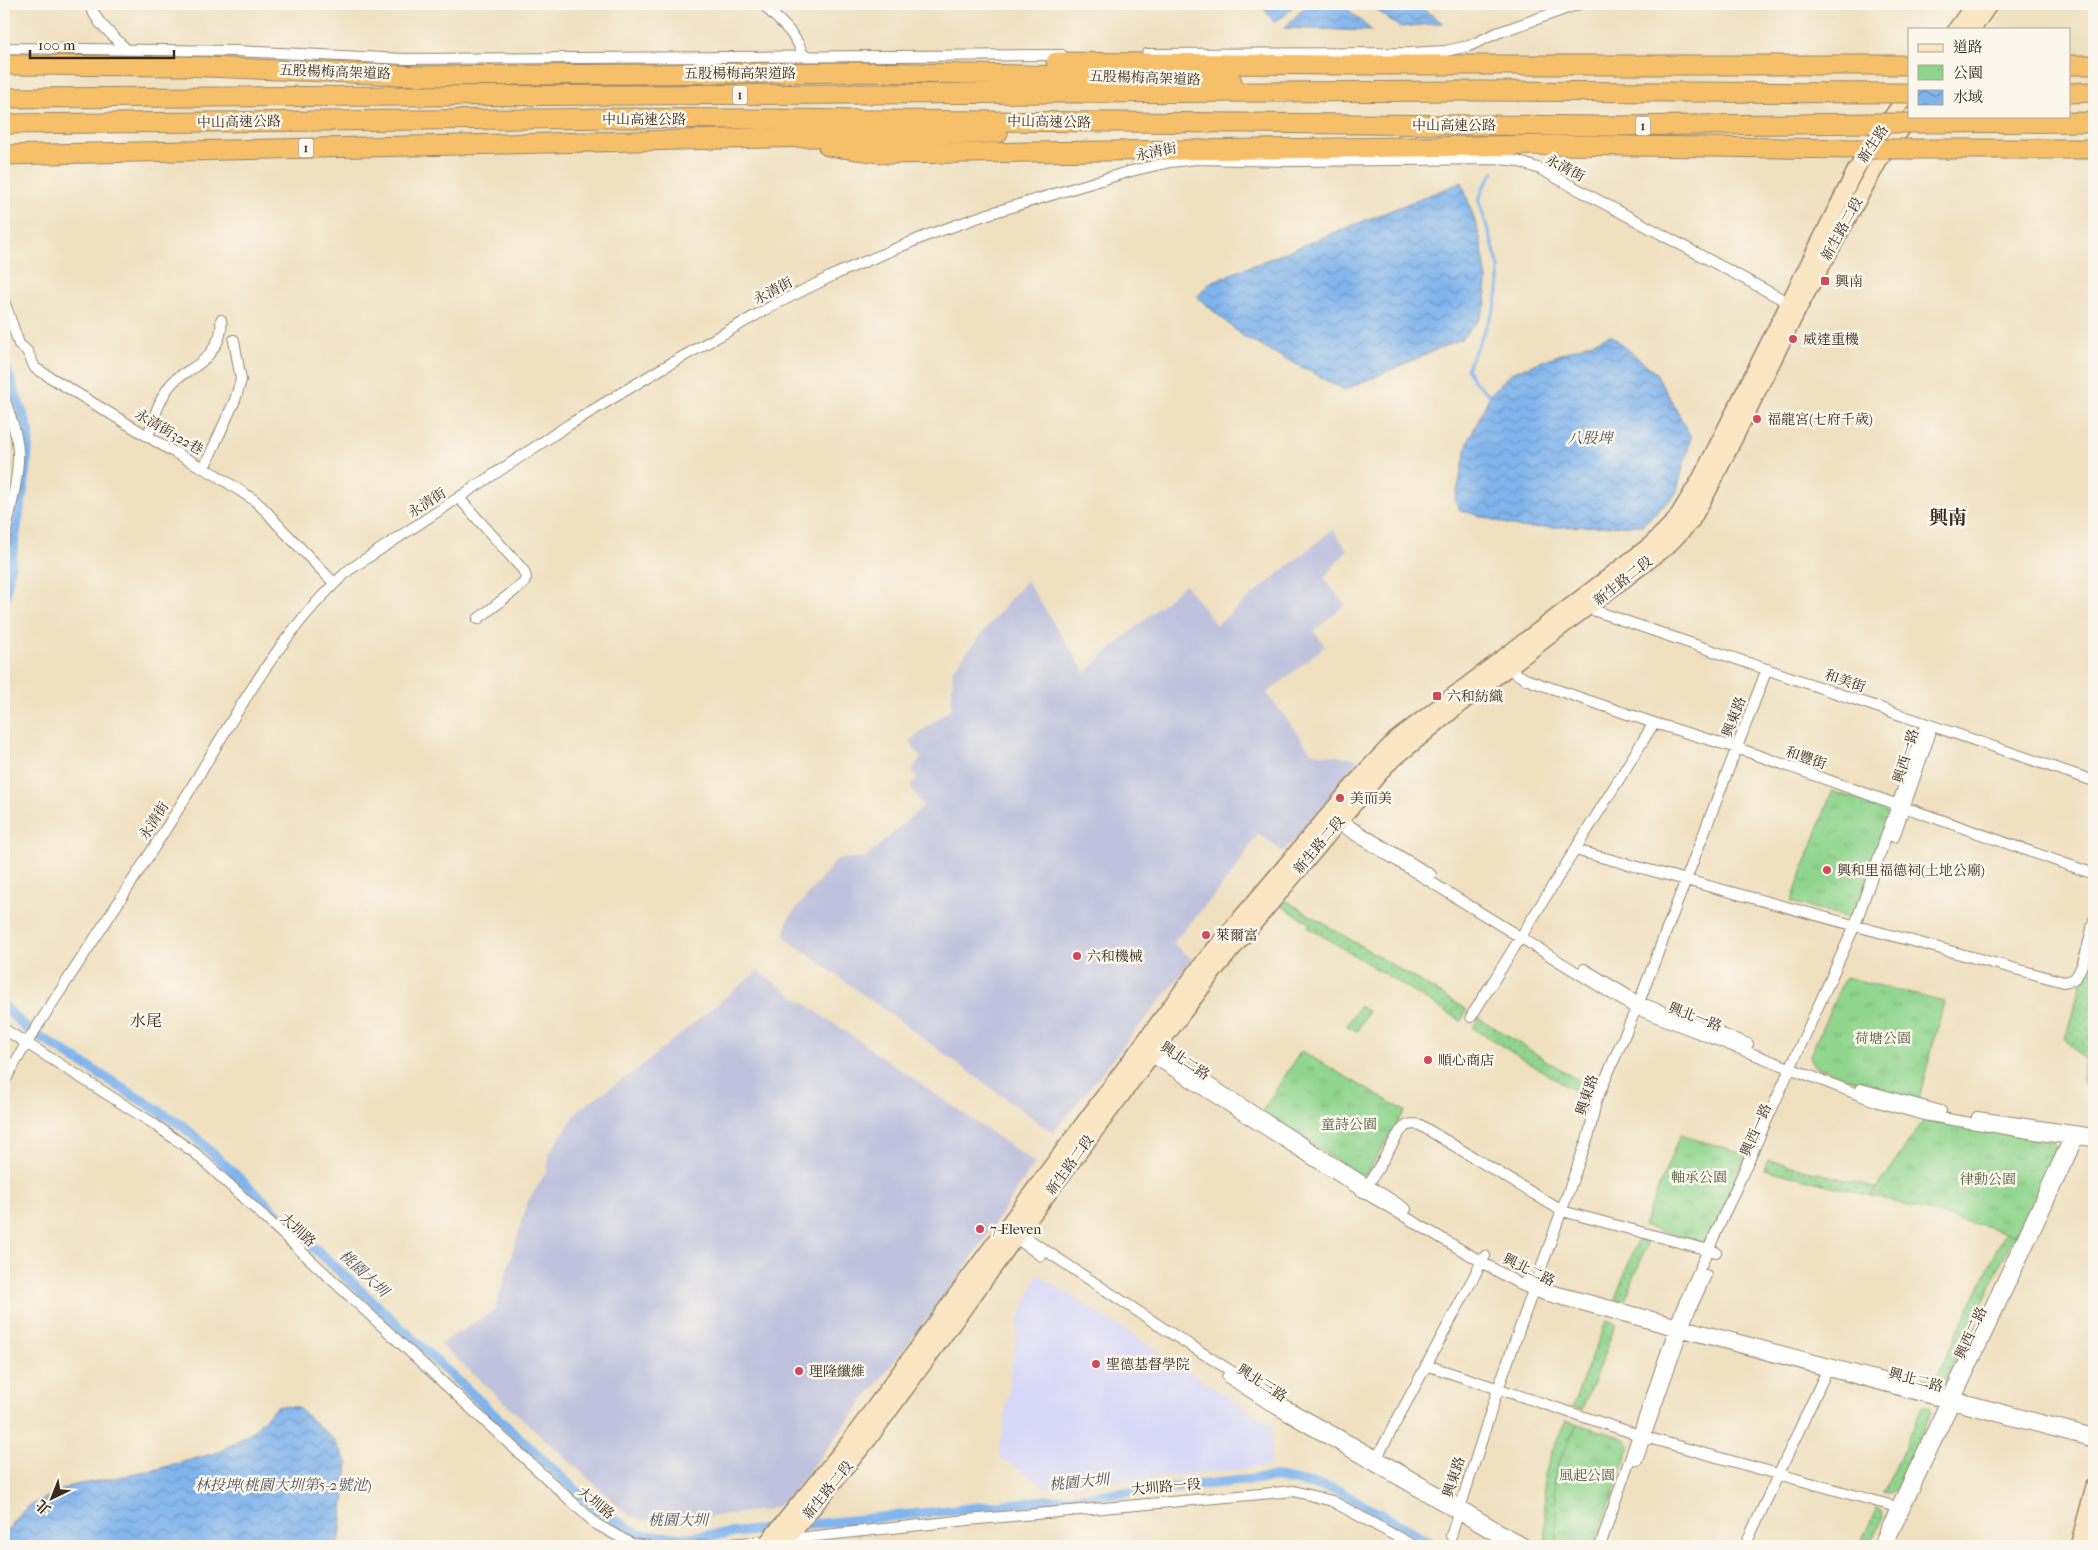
<svg xmlns="http://www.w3.org/2000/svg" width="2098" height="1550" font-family="'IM FELL French Canon','Noto Serif TC',serif">
	<defs>
		<pattern id="grass-dots" width="8" height="8" patternUnits="userSpaceOnUse" patternTransform="scale(1.25)"><rect width="8" height="8" fill="#90d58e"/><path d="M2 2h.1M6 6h.1" fill="none" stroke="#7db77a" stroke-width="1.8" stroke-linecap="round"/></pattern>
		<pattern id="park-tufts" width="24" height="20" patternUnits="userSpaceOnUse" patternTransform="scale(1.25)"><rect width="24" height="20" fill="#90d58e"/><path d="M3 7l-1-3M5 7V3M7 7l1-3M15 17l-1-3M17 17v-4M19 17l1-3" fill="none" stroke="#7db77a"/></pattern>
		<pattern id="water-waves" width="16" height="10" patternUnits="userSpaceOnUse" patternTransform="scale(1.25)"><rect width="16" height="10" fill="#80b4ed"/><path d="M0 5q4-4 8 0t8 0" fill="none" stroke="#6a93bf"/></pattern>
	</defs>
	<rect width="100%" height="100%" fill="#fbf7ec"/>
	<filter id="ink" filterUnits="userSpaceOnUse"><feTurbulence type="fractalNoise" baseFrequency=".02" numOctaves="2"/><feDisplacementMap in="SourceGraphic" scale="10" xChannelSelector="R" yChannelSelector="G"/><feConvolveMatrix kernelMatrix="1 2 1 2 8 2 1 2 1" color-interpolation-filters="sRGB"/></filter>
	<filter id="wash" filterUnits="userSpaceOnUse"><feTurbulence type="fractalNoise" baseFrequency=".0096" numOctaves="4" result="noise"/><feDisplacementMap in="SourceGraphic" scale="20" xChannelSelector="R" yChannelSelector="G"/><feGaussianBlur stdDeviation="1.12" result="paint"/><feColorMatrix in="noise" values="0 0 0 0 0 0 0 0 0 0 0 0 0 0 0 0 0 1.4 0 .05"/><feComposite in="paint" operator="in"/></filter>
	<g filter="url(#wash)">
		<rect width="100%" height="100%" fill="#efe0c0"/>
		<!-- built -->
		<path fill="#d7d7f8" d="M1038 1274 1251 1411 1273 1427 1270 1466 1047 1488 999 1456 1019 1318Z"/>
		<!-- industrial -->
		<path fill="#bfc2dd" d="M1333 529 1347 550 1324 578 1345 605 1314 631 1325 646 1267 693 1312 753 1357 758 1351 774 1283 852 1258 833 1234 872 1173 943 1193 960 1053 1133 784 937 788 919 837 859 865 858 923 806 910 786 917 778 912 769 921 759 910 741 951 708 953 669 1026 580 1085 672 1185 584 1216 625Z
			M758 971 1035 1163 957 1280 785 1502 767 1510 666 1521 645 1520 630 1516 440 1344 495 1310 528 1201 547 1171 550 1152 579 1109 635 1071Z"/>
		<!-- grass -->
		<path fill="url(#grass-dots)" stroke="#668056" d="M1285 900 1467 1010 1461 1021 1308 927 1310 923 1281 906Z
			M2094 938V1108C2091 1084 2077 1092 2086 1062L2065 1039Z
			M1479 1018 1595 1091 1592 1102 1473 1028Z
			M1768 1160 1877 1188 1872 1196 1764 1169Z
			M2005 1232 2014 1235 1946 1381 1942 1384 1934 1383Z
			M1638 1239 1648 1242 1625 1301 1615 1299Z
			M1606 1321 1616 1324 1582 1410 1572 1407Z
			M1924 1405 1930 1408 1931 1413 1896 1490 1890 1494 1883 1493Z
			M1566 1420 1577 1424 1557 1466 1555 1478 1557 1546H1546L1544 1475 1548 1461Z
			M1877 1507 1882 1510 1883 1516 1869 1546H1859Z"/>
		<!-- park -->
		<path fill="url(#park-tufts)" stroke="#668056" d="M1832 791 1883 808 1889 816 1854 915 1846 917 1791 902Z
			M1845 977 1944 1002 1918 1102 1881 1091 1813 1065 1810 1055Z
			M1301 1051 1405 1111 1366 1174 1360 1175 1261 1113Z
			M1924 1120 2053 1142 2059 1149 2019 1236 1872 1196Z
			M1680 1135 1747 1154 1712 1234 1702 1242 1643 1226Z
			M1577 1424 1621 1437 1626 1440 1630 1446 1595 1546H1557L1555 1478 1557 1466Z"/>
		<!-- garden -->
		<path fill="#90d58e" stroke="#668056" d="M1359 1006 1368 1011 1357 1031 1347 1026Z"/>
		<!-- water -->
		<path fill="url(#water-waves)" stroke="#5e6f86" d="M1261 4H1295L1284 16 1274 22Z
			M1308 4H1342L1372 31 1284 28Z
			M1369 4H1416L1443 23 1399 27Z
			M1462 182 1480 237 1487 279 1486 304 1480 319 1461 339 1345 390 1244 337 1197 297 1211 282Z
			M1611 335 1656 373 1691 437 1676 494 1642 525 1521 528 1460 510 1455 500 1468 442 1490 395 1511 373Z
			M277 1406 297 1407 334 1440 348 1464 339 1546H4V1534L26 1508 70 1486 147 1472 219 1452 253 1431Z"/>
		<g fill="none" stroke-linecap="round" stroke-linejoin="round">
			<!-- stream -->
			<path stroke="#80b4ed" stroke-width="3" d="M1490 395 1473 380 1467 369 1495 307 1499 286V266L1479 201 1483 188 1494 172"/>
			<!-- canal -->
			<path stroke="#80b4ed" stroke-width="10" d="M4 364 29 431 26 471 4 603
				M4 1006 26 1028 183 1126 598 1511 640 1535 681 1538 780 1528
				M797 1526 1277 1477 1335 1489 1437 1546"/>
		</g>
	</g>
	<g filter="url(#ink)">
		<g fill="none" stroke-linecap="round" stroke-linejoin="round">
			<defs>
				<path id="street" d="M88 4 100 23 125 48
					M763 4C778 21 797 33 803 56
					M4 48 235 51 404 59 1062 55
					M1147 54 1410 53 1445 51 1469 46 1497 33 1579 4
					M4 301 19 344 27 351 35 368 172 451 216 475 254 500 266 511 280 527 334 583
					M4 398C10 415 17 433 18 451 19 480 9 512 4 541
					M148 436C154 418 160 395 174 381 180 375 187 372 193 368 209 358 224 339 221 320
					M204 468 235 400 241 380 234 340
					M459 498 523 570 526 577 524 583 478 619
					M1587 608 2094 781
					M1509 669 1525 679 1654 723 1737 748 2094 874
					M1337 818 1431 875
					M1334 822 1636 1009 1878 1102 1924 1115 2047 1136 2094 1141
					M1894 837 1930 734V725
					M1575 850 2064 982C2068 981 2072 981 2075 978 2085 966 2090 936 2094 920
					M1584 969 1639 1002 1748 1044
					M1471 1017 1654 723
					M4 1029 151 1122 195 1153 596 1524 632 1544 648 1546
					M1153 1047 1406 1209
					M1148 1051 1150 1056 1363 1192 1521 1285 1544 1295 2094 1442
					M4 1082 26 1044C77 964 132 884 182 803 231 723 278 633 349 570L570 424 661 369 772 306 838 273 928 235 988 214 1131 171 1170 162 1196 159 1291 161 1501 159 1517 161 1540 169 1793 305
					M1861 1089 1941 1111
					M1977 1117 2094 1134
					M1364 1192 1399 1133C1405 1125 1410 1123 1420 1125L1562 1211 1716 1252
					M1014 1232 1019 1233 1166 1330 1285 1405 1377 1456 1528 1546
					M1012 1235 1041 1256
					M1526 1280 1547 1289 2094 1434
					M1426 1365 1645 1437 1904 1509
					M1227 1377 1276 1409 1513 1546
					M1637 1460 1688 1315 1706 1275
					M1375 1461 1485 1256
					M1451 1536 1498 1389 1589 1134 1596 1101 1639 1002 1767 669
					M788 1539 968 1520 1294 1491 1332 1501 1414 1546
					M700 1546 769 1541
					M1600 1546 1680 1312 1855 925 1923 731 1930 725
					M1745 1546 1830 1364
					M1878 1546 2069 1138 2073 1134
					M1887 1546 2071 1154 2077 1139 2076 1135"/>
				<path id="secondary" d="M1956 29 1974 4
					M1973 29 1990 4
					M764 1546 848 1443 966 1281 1204 961 1366 770 1395 740 1650 545 1675 520 1700 479 1855 171 1877 137 1909 92
					M782 1546 869 1439 1019 1233 1216 969 1387 765 1463 702 1667 547 1691 522 1710 488 1799 308 1880 160 1911 116
					M2078 1546 2094 1486"/>
				<path id="highway" d="M1056 62 1331 65H1909
					M4 65 183 66 421 76 859 72 1134 77 1232 81
					M2069 65H2094
					M2069 93 2094 92
					M4 98 1476 91 1892 93
					M1922 123 2094 122
					M4 124 625 118 1608 126 1871 123
					M828 146 888 154 1555 145 1856 149
					M1912 149H2094
					M4 155 998 133"/>
			</defs>
			<!-- street casing -->
			<use href="#street" stroke="#95856f" stroke-width="12"/>
			<!-- secondary casing -->
			<use href="#secondary" stroke="#95856f" stroke-width="18"/>
			<!-- highway casing -->
			<use href="#highway" stroke="#95856f" stroke-width="21"/>
			<!-- street -->
			<use href="#street" stroke="#fff" stroke-width="10"/>
			<!-- secondary -->
			<use href="#secondary" stroke="#fbe6c4" stroke-width="15"/>
			<!-- highway -->
			<use href="#highway" stroke="#f6c06b" stroke-width="19"/>
			<!-- rail -->
			<path stroke="#3b2a1e" stroke-width="3" d="M2088 1546 2094 1523"/>
			<defs>
				<path id="highway-bridge" d="M1892 93H1909
					M1871 123H1922
					M1856 149H1912"/>
			</defs>
			<!-- highway-bridge casing -->
			<use href="#highway-bridge" stroke="#95856f" stroke-width="21" stroke-linecap="butt"/>
			<!-- highway-bridge -->
			<use href="#highway-bridge" stroke="#f6c06b" stroke-width="19"/>
		</g>
	</g>
	<!-- markers -->
	<g fill="#d1495b" stroke="#fbf7ec" stroke-width="2">
		<rect x="1820" y="276" width="10" height="10" rx="2.5"/>
		<circle cx="1793" cy="339" r="5"/>
		<circle cx="1757" cy="419" r="5"/>
		<rect x="1432" y="691" width="10" height="10" rx="2.5"/>
		<circle cx="1340" cy="798" r="5"/>
		<circle cx="1827" cy="870" r="5"/>
		<circle cx="1206" cy="935" r="5"/>
		<circle cx="1077" cy="956" r="5"/>
		<circle cx="1428" cy="1060" r="5"/>
		<circle cx="980" cy="1229" r="5"/>
		<circle cx="1096" cy="1364" r="5"/>
		<circle cx="799" cy="1371" r="5"/>
	</g>
	<g text-anchor="middle" dominant-baseline="central" stroke-width="5" stroke-linejoin="round" paint-order="stroke">
		<!-- shield labels -->
		<g fill="#fbf7ec" stroke="#75685c" stroke-width="1">
			<rect x="732.5" y="85.5" width="15" height="19" rx="4"/>
			<rect x="1635.5" y="116.5" width="15" height="19" rx="4"/>
			<rect x="298.5" y="138.5" width="15" height="19" rx="4"/>
		</g>
		<g font-size="12" font-weight="bold" fill="#3b2a1e">
			<text x="740" y="95">1</text>
			<text x="1643" y="126">1</text>
			<text x="306" y="148">1</text>
		</g>
		<!-- street labels -->
		<g font-size="14" fill="#3b2a1e" stroke="#fbf7ec">
			<text transform="translate(335 72) rotate(2)">五股楊梅高架道路</text>
			<text x="740" y="73">五股楊梅高架道路</text>
			<text transform="translate(1145 78) rotate(2)">五股楊梅高架道路</text>
			<text x="644" y="119">中山高速公路</text>
			<text transform="translate(239 122) rotate(-1)">中山高速公路</text>
			<text transform="translate(1049 122) rotate(1)">中山高速公路</text>
			<text x="1454" y="125">中山高速公路</text>
			<text transform="translate(1873 144) rotate(-56)">新生路</text>
			<text transform="translate(1156 152) rotate(-12)">永清街</text>
			<text transform="translate(1565 168) rotate(27)">永清街</text>
			<text transform="translate(1842 229) rotate(-61)">新生路二段</text>
			<text transform="translate(773 291) rotate(-28)">永清街</text>
			<text transform="translate(169 432) rotate(30)">永清街322巷</text>
			<text transform="translate(427 503) rotate(-33)">永清街</text>
			<text transform="translate(1623 581) rotate(-38)">新生路二段</text>
			<text transform="translate(1845 681) rotate(19)">和美街</text>
			<text transform="translate(1734 717) rotate(-69)">興東路</text>
			<text transform="translate(1906 756) rotate(-73)">興西一路</text>
			<text transform="translate(1806 758) rotate(19)">和豐街</text>
			<text transform="translate(154 821) rotate(-57)">永清街</text>
			<text transform="translate(1319 845) rotate(-50)">新生路二段</text>
			<text transform="translate(1695 1017) rotate(21)">興北一路</text>
			<text transform="translate(1185 1061) rotate(34)">興北二路</text>
			<text transform="translate(1587 1095) rotate(-72)">興東路</text>
			<text transform="translate(1756 1130) rotate(-66)">興西一路</text>
			<text transform="translate(1070 1165) rotate(-54)">新生路二段</text>
			<text transform="translate(298 1230) rotate(43)">大圳路</text>
			<text transform="translate(1529 1270) rotate(26)">興北二路</text>
			<text transform="translate(1971 1333) rotate(-65)">興西二路</text>
			<text transform="translate(1916 1380) rotate(15)">興北二路</text>
			<text transform="translate(1262 1383) rotate(33)">興北三路</text>
			<text transform="translate(1454 1477) rotate(-72)">興東路</text>
			<text transform="translate(1166 1487) rotate(-5)">大圳路一段</text>
			<text transform="translate(828 1490) rotate(-51)">新生路二段</text>
			<text transform="translate(596 1503) rotate(39)">大圳路</text>
		</g>
		<!-- poi labels -->
		<g font-size="14" fill="#3b2a1e" stroke="#fbf7ec" text-anchor="start">
			<text x="1835" y="281">興南</text>
			<text x="1803" y="339">威達重機</text>
			<text x="1767" y="419">福龍宮(七府千歲)</text>
			<text x="1447" y="696">六和紡織</text>
			<text x="1350" y="798">美而美</text>
			<text x="1837" y="870">興和里福德祠(土地公廟)</text>
			<text x="1216" y="935">萊爾富</text>
			<text x="1087" y="956">六和機械</text>
			<text x="1438" y="1060">順心商店</text>
			<text x="990" y="1229">7-Eleven</text>
			<text x="1106" y="1364">聖德基督學院</text>
			<text x="809" y="1371">理隆纖維</text>
		</g>
		<!-- park labels -->
		<g font-size="14" fill="#545d40" stroke="#fbf7ec">
			<text x="1883" y="1038">荷塘公園</text>
			<text x="1349" y="1124">童詩公園</text>
			<text x="1699" y="1177">軸承公園</text>
			<text x="1988" y="1179">律動公園</text>
			<text x="1587" y="1475">風起公園</text>
		</g>
		<!-- water labels -->
		<g font-size="15" font-style="italic" fill="#50535c" stroke="#fbf7ec">
			<text x="1590" y="438">八股埤</text>
			<text transform="translate(364 1273) rotate(43)">桃園大圳</text>
			<text transform="translate(1079 1482) rotate(-6)">桃園大圳</text>
			<text x="283" y="1485">林投埤(桃園大圳第5-2號池)</text>
			<text x="678" y="1520">桃園大圳</text>
		</g>
		<!-- quarter labels -->
		<g font-size="16" fill="#3b2a1e" stroke="#fbf7ec">
			<text x="146" y="1020">水尾</text>
		</g>
		<!-- district labels -->
		<g font-size="19" font-weight="bold" fill="#3b2a1e" stroke="#fbf7ec">
			<text x="1948" y="518">興南</text>
		</g>
	</g>
	<!-- margin -->
	<rect width="2098" height="1550" fill="none" stroke="#fbf7ec" stroke-width="20"/>
	<!-- legend -->
	<rect x="1908" y="28" width="162" height="90" fill="#fbf7ec" stroke="#aea59a"/>
	<rect x="1918" y="44" width="25" height="8" fill="#fbe6c4" stroke="#aea59a"/>
	<text x="1953" y="52" font-size="15" fill="#3b2a1e">道路</text>
	<rect x="1918" y="65" width="25" height="15" fill="url(#park-tufts)" stroke="#aea59a"/>
	<text x="1953" y="78" font-size="15" fill="#3b2a1e">公園</text>
	<rect x="1918" y="90" width="25" height="15" fill="url(#water-waves)" stroke="#aea59a"/>
	<text x="1953" y="102" font-size="15" fill="#3b2a1e">水域</text>
	<!-- north arrow -->
	<g transform="translate(52 1498) rotate(223)" stroke="#fbf7ec" stroke-width="4" paint-order="stroke">
	<path d="M0-4L9 19L0 12L-9 19Z" fill="#3b2a1e"/>
	<text y="-8" font-size="14" font-weight="bold" text-anchor="middle" fill="#3b2a1e">北</text>
	</g>
	<!-- scale -->
	<path d="M30 50v8h144v-8" fill="none" stroke="#3b2a1e" stroke-width="2.5"/>
	<text x="38" y="50" font-size="15" fill="#3b2a1e" stroke="#fbf7ec" stroke-width="4" paint-order="stroke">100 m</text>
</svg>
